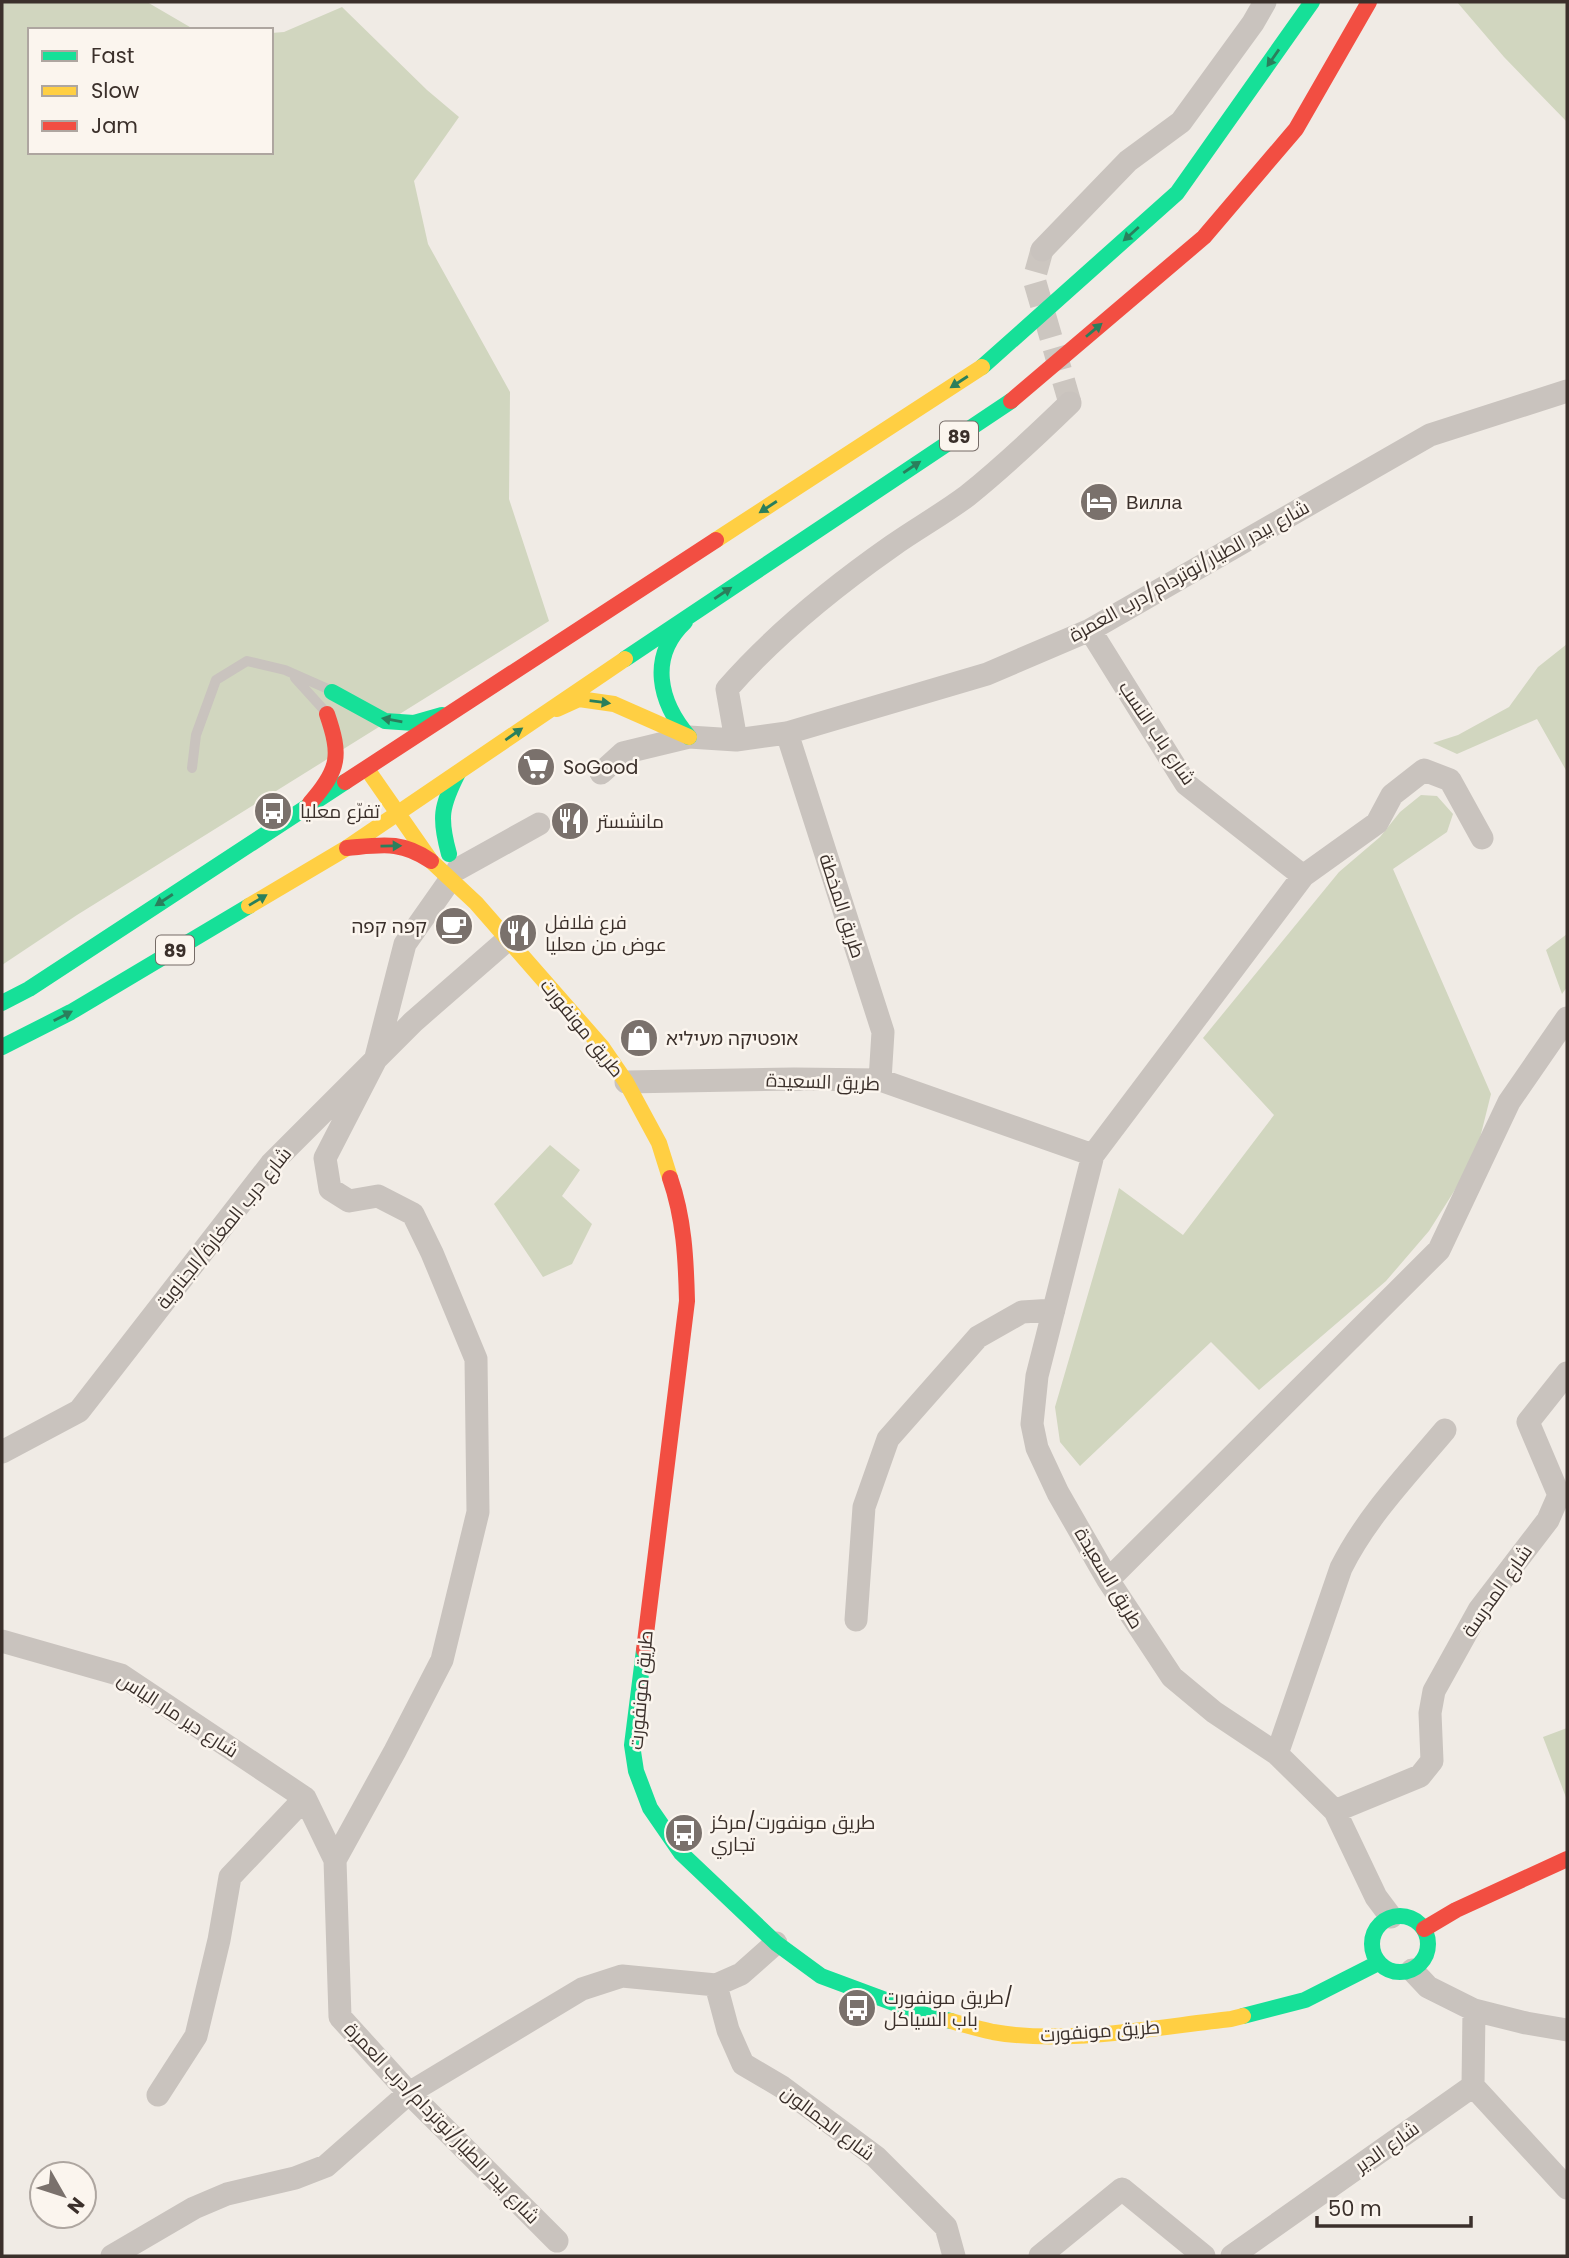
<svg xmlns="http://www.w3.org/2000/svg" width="1569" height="2258" font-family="Poppins,Cairo,'Noto Sans Hebrew',sans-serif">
	<rect width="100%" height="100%" fill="#f0ebe5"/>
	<!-- green -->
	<path fill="#d1d6bf" d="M2 2H147L195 30H30V152H271V33L284 32 342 7 427 90 459 117 414 181 428 244 510 392 509 499 549 621 77 915 2 965Z
		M1457 2H1567V122L1504 57Z
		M1567 644V772L1537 719 1457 754 1433 743 1458 735 1509 707 1538 667Z
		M1421 795 1437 796 1453 814 1447 832 1393 869 1491 1094 1475 1158 1429 1231 1386 1281 1259 1390 1211 1342 1080 1466 1060 1442 1055 1407 1119 1188 1183 1235 1274 1115 1203 1038 1339 872 1380 837 1400 812Z
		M1567 934V987L1562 994 1546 950Z
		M550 1145 580 1170 562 1196 592 1224 572 1264 543 1277 494 1204Z
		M1567 1728V1800L1543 1737Z"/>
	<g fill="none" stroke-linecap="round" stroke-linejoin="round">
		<!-- street-tunnel -->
		<path stroke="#ccc6c0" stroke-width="23" stroke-dasharray="23 11" stroke-linecap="butt" d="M1042 250 1034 279 1070 403"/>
		<!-- lane -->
		<path stroke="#c9c3be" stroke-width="10" d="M295 678 324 710
			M192 768 196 735 216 680 247 661 285 670 328 689"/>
		<!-- street -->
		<path stroke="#c9c3be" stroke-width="23" d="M1042 250 1128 161 1181 122 1253 23 1265 2
			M1090 630 1186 784 1303 876
			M787 733 883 1032 880 1080
			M736 740 727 689C775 634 832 588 892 546 916 529 943 514 967 496 1003 467 1037 435 1070 403
			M601 773 623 753 689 737 736 740 787 733 987 674 1090 630 1430 435 1567 391
			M458 869 539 824
			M450 880 405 944 375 1061 325 1158 330 1189 349 1201 378 1196 413 1214 432 1253 476 1359 478 1512 442 1660 395 1751 335 1860 340 2017 409 2093 557 2241
			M626 1082 794 1079 880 1080 1093 1155
			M2 1452 79 1411 271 1164 413 1022 507 940
			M1108 1580 1439 1250 1509 1102 1567 1018
			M856 1620 864 1507 888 1439 978 1337 1022 1312 1054 1310
			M2 1641 121 1675 305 1798 335 1860
			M1277 1754 1341 1568C1367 1516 1408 1474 1445 1430
			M1335 1811 1420 1776 1432 1761 1430 1713 1434 1691 1479 1610 1548 1520 1559 1495 1528 1422 1567 1373
			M1391 1917 1376 1897 1335 1811 1277 1754 1214 1712 1172 1677 1108 1580 1058 1493 1037 1448 1032 1424 1037 1376 1093 1155 1303 876 1377 823 1392 795 1424 770 1450 780 1482 838
			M1412 1970 1428 1987 1474 2010 1526 2023 1567 2030
			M716 1985 728 2030 743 2064 782 2087 876 2157 946 2227 954 2256
			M1474 2010 1473 2086 1567 2188
			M158 2095 196 2036 219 1940 230 1877 305 1798
			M112 2256 194 2208 227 2194 295 2178 326 2166 409 2093 582 1989 622 1976 716 1985 741 1974 776 1943
			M1040 2256 1122 2189 1204 2256
			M1232 2256 1473 2086"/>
		<!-- fast -->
		<path stroke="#16e098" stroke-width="16" d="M982 367 1177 193 1312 2
			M685 622C648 657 659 702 689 737
			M625 659 1011 401
			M332 692 385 721 414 723 442 715
			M449 854C439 818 441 806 458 773
			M2 1003 29 989 345 782
			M2 1047 71 1012 249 906
			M644 1650 632 1745 636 1771 650 1808 681 1853 776 1943 821 1976 926 2015 951 2021
			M1372 1944a28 28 0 1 1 56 0a28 28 0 1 1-56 0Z
			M1243 2016 1305 2000 1378 1963"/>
		<!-- slow -->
		<path stroke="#ffcf43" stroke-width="16" d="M716 540 982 367
			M557 709 579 699 614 704 689 737
			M367 769 431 861 476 903 602 1047 626 1082 659 1143 670 1178
			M249 906 345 849 625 659
			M951 2021C965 2025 979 2029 993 2032 1066 2045 1157 2027 1231 2019L1243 2016"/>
		<!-- jam -->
		<path stroke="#f24e42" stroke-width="16" d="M1011 401 1204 237 1296 129 1369 2
			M345 782 716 540
			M310 803C340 769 341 755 327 714
			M347 848C381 845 401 840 431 861
			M644 1650 687 1301C686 1259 684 1218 670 1178
			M1424 1929 1456 1910 1567 1859"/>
	</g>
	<!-- one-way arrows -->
	<defs><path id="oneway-solid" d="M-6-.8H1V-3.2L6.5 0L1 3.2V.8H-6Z" transform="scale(1.75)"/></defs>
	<g fill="#2a7f5c">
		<use href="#oneway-solid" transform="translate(1273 58) rotate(125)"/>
		<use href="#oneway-solid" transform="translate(1131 234) rotate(138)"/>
		<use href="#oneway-solid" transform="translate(1094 330) rotate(-40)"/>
		<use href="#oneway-solid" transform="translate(959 382) rotate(147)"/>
		<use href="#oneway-solid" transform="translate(912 467) rotate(-34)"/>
		<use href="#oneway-solid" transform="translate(768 507) rotate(147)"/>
		<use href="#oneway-solid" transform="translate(723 593) rotate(-34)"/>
		<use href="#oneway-solid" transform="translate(600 702) rotate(7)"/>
		<use href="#oneway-solid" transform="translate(392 720) rotate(-170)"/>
		<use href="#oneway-solid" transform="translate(514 734) rotate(-35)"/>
		<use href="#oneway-solid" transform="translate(391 846) rotate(-1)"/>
		<use href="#oneway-solid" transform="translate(164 900) rotate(147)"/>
		<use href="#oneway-solid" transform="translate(258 900) rotate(-31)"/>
		<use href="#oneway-solid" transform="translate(63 1016) rotate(-27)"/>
	</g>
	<!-- icons -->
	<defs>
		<symbol id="hotel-disc" viewBox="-11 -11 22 22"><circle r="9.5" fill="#7a716c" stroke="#fbf5ee"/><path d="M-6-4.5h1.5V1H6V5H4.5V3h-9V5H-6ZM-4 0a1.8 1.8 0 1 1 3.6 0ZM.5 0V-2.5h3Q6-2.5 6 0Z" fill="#fff"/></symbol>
		<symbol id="supermarket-disc" viewBox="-11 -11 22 22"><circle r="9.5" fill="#7a716c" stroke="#fbf5ee"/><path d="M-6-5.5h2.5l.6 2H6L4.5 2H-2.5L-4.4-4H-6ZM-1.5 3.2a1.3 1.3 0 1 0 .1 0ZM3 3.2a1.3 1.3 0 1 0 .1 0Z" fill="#fff"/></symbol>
		<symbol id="bus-disc" viewBox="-11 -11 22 22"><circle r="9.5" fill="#7a716c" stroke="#fbf5ee"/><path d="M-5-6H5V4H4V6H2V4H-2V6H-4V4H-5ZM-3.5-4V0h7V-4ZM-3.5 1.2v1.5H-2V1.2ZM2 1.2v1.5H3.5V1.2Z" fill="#fff"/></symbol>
		<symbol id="restaurant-disc" viewBox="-11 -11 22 22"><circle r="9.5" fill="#7a716c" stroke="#fbf5ee"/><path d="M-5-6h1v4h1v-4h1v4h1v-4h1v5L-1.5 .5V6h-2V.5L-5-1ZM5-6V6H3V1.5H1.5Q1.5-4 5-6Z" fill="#fff"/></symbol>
		<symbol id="cafe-disc" viewBox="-11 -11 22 22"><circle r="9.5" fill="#7a716c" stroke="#fbf5ee"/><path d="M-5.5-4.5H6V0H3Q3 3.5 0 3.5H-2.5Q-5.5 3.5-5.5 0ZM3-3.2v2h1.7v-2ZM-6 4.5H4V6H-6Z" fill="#fff"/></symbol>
		<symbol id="shop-disc" viewBox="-11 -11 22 22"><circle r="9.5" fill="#7a716c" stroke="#fbf5ee"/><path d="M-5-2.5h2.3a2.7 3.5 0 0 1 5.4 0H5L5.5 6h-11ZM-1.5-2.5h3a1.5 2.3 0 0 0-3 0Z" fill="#fff"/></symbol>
	</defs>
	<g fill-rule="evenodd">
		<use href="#hotel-disc" x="1077" y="480" width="44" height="44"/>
		<use href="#supermarket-disc" x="514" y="745" width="44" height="44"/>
		<use href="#bus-disc" x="251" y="789" width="44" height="44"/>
		<use href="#restaurant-disc" x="548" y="799" width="44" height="44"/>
		<use href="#cafe-disc" x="432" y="904" width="44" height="44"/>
		<use href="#restaurant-disc" x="496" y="911" width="44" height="44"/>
		<use href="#shop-disc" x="617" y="1016" width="44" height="44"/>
		<use href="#bus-disc" x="662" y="1811" width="44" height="44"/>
		<use href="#bus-disc" x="835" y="1986" width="44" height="44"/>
	</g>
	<g text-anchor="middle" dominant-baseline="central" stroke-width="5" stroke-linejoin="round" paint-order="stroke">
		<!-- shield labels -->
		<g fill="#fbf5ee" stroke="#756b66" stroke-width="2">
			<rect x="940" y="421.5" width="38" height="29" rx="5"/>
			<rect x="156" y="935.5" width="38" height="29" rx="5"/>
		</g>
		<g font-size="18" font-weight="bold" fill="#3b302b">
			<text x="959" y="436">89</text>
			<text x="175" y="950">89</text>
		</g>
		<!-- poi labels -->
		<g font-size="19" fill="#3b302b" stroke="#fbf5ee" text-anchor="start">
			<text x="1126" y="502">Вилла</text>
			<text x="563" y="767">SoGood</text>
			<text x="300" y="811">تفرّع معليا</text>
			<text x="597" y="821">مانشستر</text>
			<text x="545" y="922">فرع فلافل<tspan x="545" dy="22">عوض من معليا</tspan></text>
			<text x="427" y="926" text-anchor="end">קפה קפה</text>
			<text x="666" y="1038">אופטיקה מעיליא</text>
			<text x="711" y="1822">طريق مونفورت/مركز<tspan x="711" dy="22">تجاري</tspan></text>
			<text x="884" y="1997">طريق مونفورت/<tspan x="884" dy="22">باب السياكل</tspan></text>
		</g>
		<!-- street labels -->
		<g font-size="19" fill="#3b302b" stroke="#fbf5ee">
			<text transform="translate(1189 571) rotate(-29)">شارع بيدر الطيار/نوتردام/درب العمرة</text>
			<text transform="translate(1157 733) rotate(56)">شارع باب النسب</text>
			<text transform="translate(842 906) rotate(72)">طريق المخطة</text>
			<text transform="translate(582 1028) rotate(51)">طريق مونفورت</text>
			<text transform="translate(823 1082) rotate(2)">طريق السعيدة</text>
			<text transform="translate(224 1228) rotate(-51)">شارع درب المغارة/الجناوية</text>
			<text transform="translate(1109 1578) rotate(59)">طريق السعيدة</text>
			<text transform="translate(1497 1591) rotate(-55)">شارع المدرسة</text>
			<text transform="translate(641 1690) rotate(-85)">طريق مونفورت</text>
			<text transform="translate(178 1715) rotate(33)">شارع دير مار الياس</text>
			<text transform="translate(1100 2031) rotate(-4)">طريق مونفورت</text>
			<text transform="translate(442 2123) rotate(46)">شارع بيدر الطيار/نوتردام/درب العمرة</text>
			<text transform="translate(828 2123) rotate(37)">شارع الجمالون</text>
			<text transform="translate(1387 2147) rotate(-35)">شارع الدير</text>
		</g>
	</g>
	<!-- border -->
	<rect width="1569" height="2258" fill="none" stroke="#3b302b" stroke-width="7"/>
	<!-- legend -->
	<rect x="28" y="28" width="245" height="126" fill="#fbf5ee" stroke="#aea6a0" stroke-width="2"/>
	<rect x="42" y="51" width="35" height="10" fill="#16e098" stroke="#aea6a0" stroke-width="2"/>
	<text x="91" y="63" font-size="21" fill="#3b302b">Fast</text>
	<rect x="42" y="86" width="35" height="10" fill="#ffcf43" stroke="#aea6a0" stroke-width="2"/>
	<text x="91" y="98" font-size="21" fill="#3b302b">Slow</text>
	<rect x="42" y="121" width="35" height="10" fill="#f24e42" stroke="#aea6a0" stroke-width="2"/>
	<text x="91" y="133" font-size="21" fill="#3b302b">Jam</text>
	<!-- north arrow -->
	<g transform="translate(63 2195) rotate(129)"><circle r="33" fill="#fbf5ee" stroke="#aea6a0" stroke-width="2"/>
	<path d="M0-5L12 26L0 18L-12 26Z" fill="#7a716c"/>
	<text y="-10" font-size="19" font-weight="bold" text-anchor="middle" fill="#3b302b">N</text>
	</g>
	<!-- scale -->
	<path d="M1317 2216v10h154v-10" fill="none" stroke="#3b302b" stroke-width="3.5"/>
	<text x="1328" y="2216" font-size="21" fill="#3b302b" stroke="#fbf5ee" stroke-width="5" paint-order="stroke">50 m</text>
</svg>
